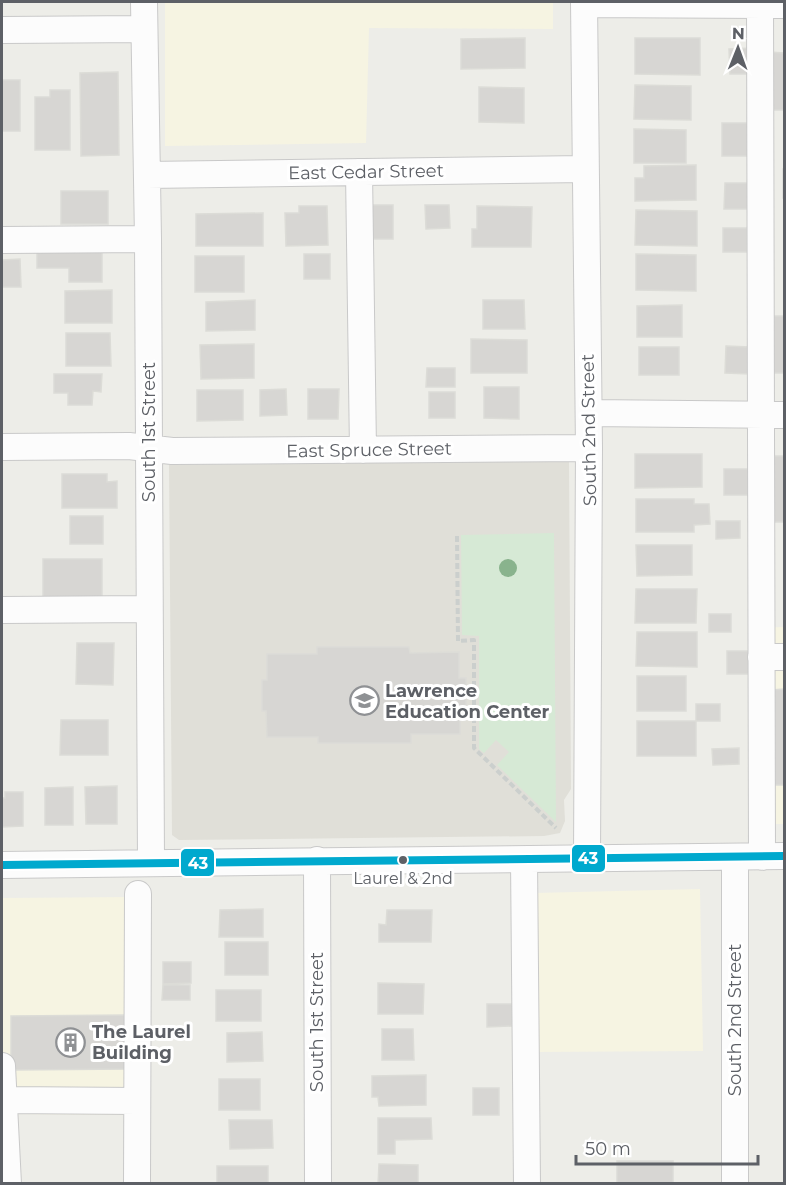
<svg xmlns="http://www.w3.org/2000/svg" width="786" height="1185" font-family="Montserrat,sans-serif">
	<rect width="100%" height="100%" fill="#edede8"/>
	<!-- commercial -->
	<path fill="#f6f4e2" d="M165 2H553V29L369 28 366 143 165 146Z
		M784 627V824H760L758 628Z
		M700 889 703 1051 535 1052 534 893Z
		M135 897V1115L2 1114V898Z"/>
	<!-- education -->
	<path fill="#e0dfd8" d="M569 461 571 789 564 800 565 821 560 833 544 836 179 840 172 835 169 465Z"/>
	<!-- green -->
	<path fill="#d6e9d5" d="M554 533 556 822 497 765 509 752 496 740 484 753 479 749V636L462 635 461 535Z"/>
	<!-- building -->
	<path fill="#d7d6d3" stroke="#dcdcd7" stroke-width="1.5" d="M525 38V68L461 69V39Z
		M635 38H700V75L635 74Z
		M753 48 754 74H730L729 49Z
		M769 52 784 53V110H769Z
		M118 72 119 155 81 156 80 73Z
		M2 80H20V131H2Z
		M635 85 691 86V120L634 119Z
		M479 87 524 88V123L479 122Z
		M50 90H70V150H35V97H50Z
		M722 123H749L750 156H722Z
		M634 129 686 130V163H634Z
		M696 165V200L635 201V178H644V166Z
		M783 169H784V198H783Z
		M725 183H750V209H724Z
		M61 191H108V224H61Z
		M368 205H393V239H368Z
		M425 205H449L450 228 426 229Z
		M299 206H327L328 245 286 246 285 213H299Z
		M477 206 532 207 531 247H472V229H477Z
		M636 210 697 211V246L635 245Z
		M263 213V246H196V214Z
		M723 228H747V252H723Z
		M37 247H102V282H69V268H37Z
		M304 254H330V279H304Z
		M636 254 696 255V291L636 290Z
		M195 256H244V292H195Z
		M20 259 21 287H2V260Z
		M112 290V323H65V291Z
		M255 300V330L206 331V302Z
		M483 300H524L525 329H483Z
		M682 305V337H637V306Z
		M773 316H784V373H773Z
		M66 333H110L111 366H66Z
		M471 339 527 340V373H471Z
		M254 344V378L201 379 200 345Z
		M726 346 750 347V374L725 373Z
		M639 347H679V375H639Z
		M427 368H455V387H426Z
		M54 374H102L101 392 93 391 92 405H68V393H54Z
		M484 387H519V419L484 418Z
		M286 389 287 415 260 416V390Z
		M308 389H339L338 419H308Z
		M197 390H243V420L197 421Z
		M429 392H455V418H429Z
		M635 454H702V487L635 488Z
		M770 456H784V522H770Z
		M724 469H748V495H724Z
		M62 474H107V482L117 481V508H62Z
		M636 499H694V504H709L710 524 694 525V532H636Z
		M70 516H103V544H70Z
		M716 521H740V538L716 539Z
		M636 545H692V575L637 576Z
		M43 559H102V602H43Z
		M636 589H697L696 623H635Z
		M709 614H731V632H709Z
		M637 632H697V667L636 666Z
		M77 643H114L113 685 76 684Z
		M317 647H409L410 653 459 652V678H466V709H460V734H411V743H318V737H267L266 711H262V680H267V654H317Z
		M727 651H751V674H727Z
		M637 676H686V711H637Z
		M784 689V785H772L771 690Z
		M696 704H720V721H696Z
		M61 720H108V755H60Z
		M637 721H696V756H637Z
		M739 748V764L713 765 712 749Z
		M117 786V824H86L85 787Z
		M73 787V825H45V788Z
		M5 792H23V826L2 827V798H5Z
		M263 909V937H219L220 910Z
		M387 910H432L431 942H379V924L386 925Z
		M225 942H268V975H225Z
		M163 962H191V983L163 984Z
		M378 983 424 984 423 1014H378Z
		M163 985H190V1000H162Z
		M216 990H261V1021H216Z
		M487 1004H512V1026L487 1027Z
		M130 1015V1069L11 1070V1016Z
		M382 1029H413L414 1060H382Z
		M262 1032 263 1061 227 1062V1033Z
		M426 1075V1105L379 1106 378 1097H372V1076Z
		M219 1079H260V1110H219Z
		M473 1088H499V1115H473Z
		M378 1118H431L432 1139 395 1140V1154H378Z
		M229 1120H272L273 1148 230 1149Z
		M617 1161H673V1184H617Z
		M379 1164 418 1165V1184H378Z
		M217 1166H268V1184H217Z"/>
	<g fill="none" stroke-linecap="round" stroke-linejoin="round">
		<defs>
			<path id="minor" d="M144 2 148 239 151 863
				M584 2 589 448 587 858
				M760 2 762 857
				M584 4 784 5
				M2 30 144 29
				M359 172 363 450
				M147 175 585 169
				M2 240 148 239
				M589 413 784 415
				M2 447 129 446 172 451 589 448
				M2 610 149 609
				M761 657H784
				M735 857V1184
				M317 860 318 1184
				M524 860 527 1184
				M2 865 784 856
				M2 1066 8 1184
				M5 1100 137 1101
				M137 1184 138 894"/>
		</defs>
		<!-- minor casing -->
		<use href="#minor" stroke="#c9c9c9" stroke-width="28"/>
		<!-- path -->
		<path stroke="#cbcfcd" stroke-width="4" stroke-dasharray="6 3" stroke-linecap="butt" d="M457 536 458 641 474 640V748L556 828"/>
		<!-- minor -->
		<use href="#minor" stroke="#fcfcfc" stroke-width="26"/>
		<defs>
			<path id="bus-1" d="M2 865 784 856"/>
		</defs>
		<!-- bus-1 casing -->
		<use href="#bus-1" stroke="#fff" stroke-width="12"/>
		<!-- bus-1 -->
		<use href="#bus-1" stroke="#00a9ce" stroke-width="8"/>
	</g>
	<!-- trees -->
	<circle fill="#89b38d" cx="508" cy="568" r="9"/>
	<!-- icons -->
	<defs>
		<symbol id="school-ring" viewBox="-11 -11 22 22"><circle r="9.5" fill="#fff" stroke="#8f9194" stroke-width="1.5"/><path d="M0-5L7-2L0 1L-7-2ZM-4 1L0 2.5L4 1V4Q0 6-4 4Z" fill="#8f9194"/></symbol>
		<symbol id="building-ring" viewBox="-11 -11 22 22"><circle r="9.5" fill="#fff" stroke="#8f9194" stroke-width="1.5"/><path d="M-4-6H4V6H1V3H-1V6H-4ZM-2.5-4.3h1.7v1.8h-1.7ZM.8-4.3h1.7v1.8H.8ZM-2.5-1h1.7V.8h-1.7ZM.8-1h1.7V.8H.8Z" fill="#8f9194"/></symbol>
	</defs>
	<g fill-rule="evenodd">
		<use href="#school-ring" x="348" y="684" width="33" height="33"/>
		<use href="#building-ring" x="54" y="1026" width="33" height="33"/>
	</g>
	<!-- markers -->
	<circle fill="#5d6066" stroke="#fff" stroke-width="2" cx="403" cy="860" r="5"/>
	<g text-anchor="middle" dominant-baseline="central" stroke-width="6" stroke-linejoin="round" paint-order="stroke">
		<!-- bus labels -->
		<g font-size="16" fill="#5d6066" stroke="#fff">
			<text x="403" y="878">Laurel &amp; 2nd</text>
		</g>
		<!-- street labels -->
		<g font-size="18" fill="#5d6066" stroke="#fff">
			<text transform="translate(366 172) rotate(-1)">East Cedar Street</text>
			<text transform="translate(589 430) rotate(-91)">South 2nd Street</text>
			<text transform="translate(149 432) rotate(-90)">South 1st Street</text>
			<text transform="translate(369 450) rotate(-1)">East Spruce Street</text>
			<text transform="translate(735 1020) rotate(-90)">South 2nd Street</text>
			<text transform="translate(317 1022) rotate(-90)">South 1st Street</text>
		</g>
		<!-- poi labels -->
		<g font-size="18" font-weight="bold" fill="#5d6066" stroke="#fff" text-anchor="start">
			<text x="385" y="691">Lawrence<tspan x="385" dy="21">Education Center</tspan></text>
			<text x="92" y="1032">The Laurel<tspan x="92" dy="21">Building</tspan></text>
		</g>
	</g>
	<g stroke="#fff" stroke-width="2">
		<rect x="571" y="844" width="35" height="29" rx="6" fill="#00a9ce"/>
		<rect x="180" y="848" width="35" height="29" rx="6" fill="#00a9ce"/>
	</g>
	<g font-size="16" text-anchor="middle" font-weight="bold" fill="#fff">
		<text x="588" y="864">43</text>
		<text x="198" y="869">43</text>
	</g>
	<!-- border -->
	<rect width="786" height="1185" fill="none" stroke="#5d6066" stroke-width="6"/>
	<!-- north arrow -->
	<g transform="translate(738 48) rotate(1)" stroke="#ffffff" stroke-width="4.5" paint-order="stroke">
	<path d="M0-4.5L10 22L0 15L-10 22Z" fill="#5d6066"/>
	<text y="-9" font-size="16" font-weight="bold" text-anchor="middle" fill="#5d6066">N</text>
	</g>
	<!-- scale -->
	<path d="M576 1155v9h182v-9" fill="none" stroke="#5d6066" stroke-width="3"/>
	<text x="585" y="1155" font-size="18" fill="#5d6066" stroke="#ffffff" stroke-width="4.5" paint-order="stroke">50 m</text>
</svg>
